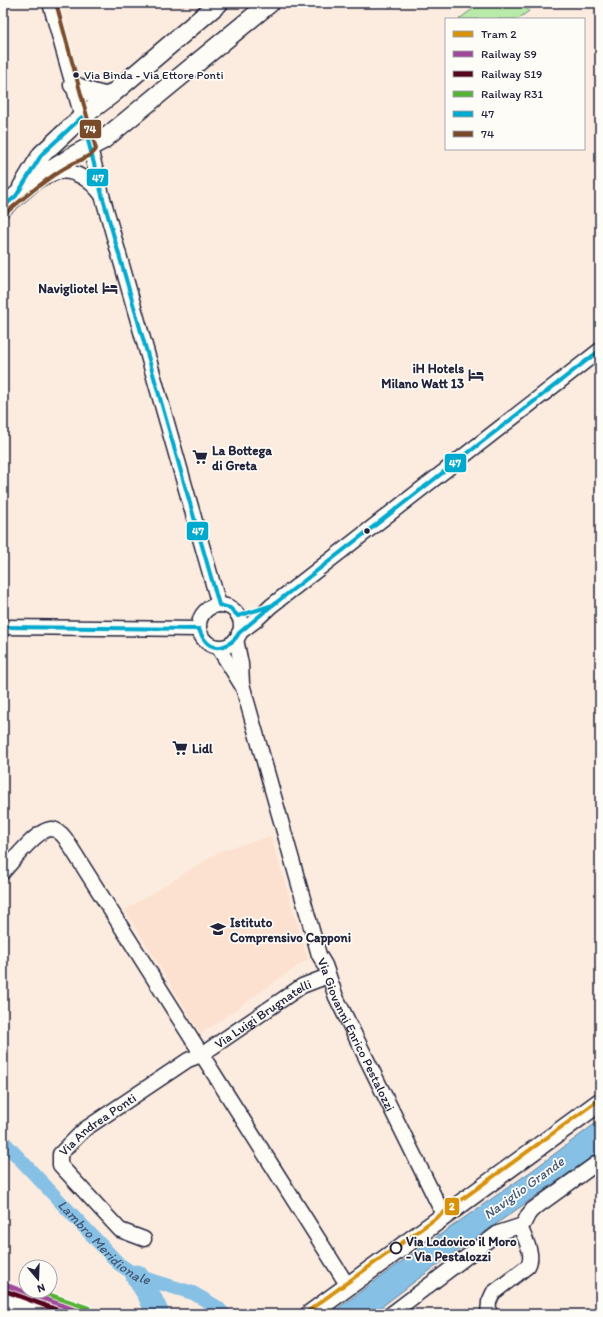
<svg xmlns="http://www.w3.org/2000/svg" width="603" height="1317" font-family="Itim,sans-serif">
	<rect width="100%" height="100%" fill="#fcece0"/>
	<filter id="ink" filterUnits="userSpaceOnUse"><feTurbulence type="fractalNoise" baseFrequency=".025" numOctaves="2"/><feDisplacementMap in="SourceGraphic" scale="8" xChannelSelector="R" yChannelSelector="G"/><feConvolveMatrix kernelMatrix="1 2 1 2 8 2 1 2 1" color-interpolation-filters="sRGB"/></filter>
	<g filter="url(#ink)">
		<!-- built -->
		<path fill="#fce1d0" d="M271 836 308 959 201 1034 125 910 220 851Z"/>
		<!-- green -->
		<path fill="#b9eaa9" stroke="#6e8672" d="M481 3H522L529 11 518 19H459Z"/>
		<!-- water -->
		<path fill="#86c0e5" stroke="#5e81a1" d="M600 1120V1151L422 1276 372 1314H330L408 1257 533 1170Z"/>
		<g fill="none" stroke-linecap="round" stroke-linejoin="round">
			<!-- canal -->
			<path stroke="#86c0e5" stroke-width="14" id="s1" d="M3 1141 119 1264 137 1276 193 1293 217 1307 224 1314"/>
			<!-- river -->
			<path stroke="#86c0e5" stroke-width="23" d="M137 1276 148 1293 158 1314"/>
			<defs>
				<g id="minor">
					<path d="M50 3 82 117"/>
					<path d="M90 148 102 195 219 605"/>
					<path d="M46 177C50 175 54 173 58 172 75 169 91 181 101 194"/>
					<circle cx="220" cy="626" r="21"/>
					<path d="M3 627 199 629"/>
					<path d="M239 633 255 621 271 606 600 350"/>
					<path id="s2" d="M236 639 241 664 242 684 319 955 325 965 336 997 444 1216"/>
					<path d="M218 647 241 684"/>
					<path d="M3 872C12 862 38 828 52 829 58 830 62 834 65 838L348 1286"/>
					<path id="s3" d="M144 1239 120 1230 60 1165V1154L85 1129 188 1060 201 1055 302 986 328 976"/>
					<path d="M391 1314 498 1233 520 1226 524 1223 528 1215 532 1210 600 1161"/>
					<path d="M488 1314 489 1302 493 1293 528 1266C535 1254 524 1238 520 1226"/>
				</g>
				<path id="tertiary" d="M73 85C85 90 96 96 109 96
					M22 187 42 154 82 117 112 94 219 3
					M3 207 34 181 76 154 103 140 270 3
					M310 1314 600 1102"/>
				<path id="primary" d="M3 1304 32 1314"/>
			</defs>
			<!-- minor casing -->
			<use href="#minor" stroke="#22223b" stroke-width="17"/>
			<!-- tertiary casing -->
			<use href="#tertiary" stroke="#22223b" stroke-width="21"/>
			<!-- primary casing -->
			<use href="#primary" stroke="#22223b" stroke-width="25"/>
			<!-- minor -->
			<use href="#minor" stroke="#fdfcf7" stroke-width="14"/>
			<!-- tertiary -->
			<use href="#tertiary" stroke="#fdfcf7" stroke-width="18"/>
			<!-- primary -->
			<use href="#primary" stroke="#fdfcf7" stroke-width="22"/>
			<defs>
				<path id="bus-1" d="M3 207 16 196 42 154 82 117 102 195 219 605 230 608 238 616 273 605 600 350
					M3 627 199 629C201 635 204 641 210 645 220 651 234 643 239 633L275 603"/>
				<path id="bus-2" d="M7 212C27 195 47 178 70 165 77 161 92 157 96 149L56 3"/>
			</defs>
			<!-- bus-1 casing -->
			<use href="#bus-1" stroke="#fdfcf7" stroke-width="7"/>
			<!-- bus-2 casing -->
			<use href="#bus-2" stroke="#fdfcf7" stroke-width="7"/>
			<!-- bus-1 -->
			<use href="#bus-1" stroke="#00a9ce" stroke-width="4"/>
			<!-- bus-2 -->
			<use href="#bus-2" stroke="#7a4b2a" stroke-width="4"/>
			<defs>
				<path id="rail-1" d="M3 1284 86 1314"/>
				<path id="rail-2" d="M3 1290 68 1314"/>
				<path id="rail-3" d="M38 1291 88 1308"/>
			</defs>
			<!-- rail-1 casing -->
			<use href="#rail-1" stroke="#fdfcf7" stroke-width="8"/>
			<!-- rail-2 casing -->
			<use href="#rail-2" stroke="#fdfcf7" stroke-width="8"/>
			<!-- rail-3 casing -->
			<use href="#rail-3" stroke="#fdfcf7" stroke-width="8"/>
			<!-- rail-1 -->
			<use href="#rail-1" stroke="#a0499a" stroke-width="5"/>
			<!-- rail-2 -->
			<use href="#rail-2" stroke="#56061f" stroke-width="5"/>
			<!-- rail-3 -->
			<use href="#rail-3" stroke="#54b135" stroke-width="5"/>
			<defs>
				<path id="tram-1" d="M304 1314 600 1099"/>
			</defs>
			<!-- tram-1 casing -->
			<use href="#tram-1" stroke="#fdfcf7" stroke-width="7"/>
			<!-- tram-1 -->
			<use href="#tram-1" stroke="#d79209" stroke-width="4"/>
		</g>
	</g>
	<!-- icons -->
	<defs>
		<symbol id="hotel-bare" viewBox="-9 -9 18 18"><path d="M-6-4.5h1.5V1H6V5H4.5V3h-9V5H-6ZM-4 0a1.8 1.8 0 1 1 3.6 0ZM.5 0V-2.5h3Q6-2.5 6 0Z" fill="#22223b" stroke="#fdfcf7" stroke-width="2.5" paint-order="stroke"/></symbol>
		<symbol id="supermarket-bare" viewBox="-9 -9 18 18"><path d="M-6-5.5h2.5l.6 2H6L4.5 2H-2.5L-4.4-4H-6ZM-1.5 3.2a1.3 1.3 0 1 0 .1 0ZM3 3.2a1.3 1.3 0 1 0 .1 0Z" fill="#22223b" stroke="#fdfcf7" stroke-width="2.5" paint-order="stroke"/></symbol>
		<symbol id="school-bare" viewBox="-9 -9 18 18"><path d="M0-5L7-2L0 1L-7-2ZM-4 1L0 2.5L4 1V4Q0 6-4 4Z" fill="#22223b" stroke="#fdfcf7" stroke-width="2.5" paint-order="stroke"/></symbol>
	</defs>
	<g fill-rule="evenodd">
		<use href="#hotel-bare" x="99" y="277" width="22" height="22"/>
		<use href="#hotel-bare" x="465" y="364" width="22" height="22"/>
		<use href="#supermarket-bare" x="189" y="446" width="22" height="22"/>
		<use href="#supermarket-bare" x="169" y="737" width="22" height="22"/>
		<use href="#school-bare" x="207" y="918" width="22" height="22"/>
	</g>
	<!-- markers -->
	<g fill="#22223b" stroke="#fdfcf7" stroke-width="1.5">
		<circle cx="76" cy="75" r="3.5"/>
		<circle cx="367" cy="531" r="3.5"/>
	</g>
	<circle fill="#fdfcf7" stroke="#22223b" stroke-width="2" cx="396" cy="1248" r="5.5"/>
	<g text-anchor="middle" dominant-baseline="central" stroke-width="3.5" stroke-linejoin="round" paint-order="stroke">
		<!-- bus labels -->
		<g font-size="12" fill="#22223b" stroke="#fdfcf7" text-anchor="start">
			<text x="84" y="75">Via Binda - Via Ettore Ponti</text>
		</g>
		<!-- poi labels -->
		<g font-size="13" font-weight="bold" fill="#22223b" stroke="#fdfcf7" text-anchor="start">
			<text x="98" y="288" text-anchor="end">Navigliotel</text>
			<text x="464" y="368" text-anchor="end">iH Hotels<tspan x="464" dy="15">Milano Watt 13</tspan></text>
			<text x="212" y="450">La Bottega<tspan x="212" dy="15">di Greta</tspan></text>
			<text x="192" y="748">Lidl</text>
			<text x="230" y="922">Istituto<tspan x="230" dy="15">Comprensivo Capponi</tspan></text>
		</g>
		<!-- street labels -->
		<g font-size="13" fill="#22223b" stroke="#fdfcf7">
			<text stroke="none"><textPath href="#s3" startOffset="373">Via Luigi Brugnatelli</textPath></text>
			<text stroke="none"><textPath href="#s2" startOffset="415">Via Giovanni Enrico Pestalozzi</textPath></text>
			<text stroke="none"><textPath href="#s3" startOffset="173">Via Andrea Ponti</textPath></text>
		</g>
		<!-- stop labels -->
		<g font-size="13" font-weight="bold" fill="#22223b" stroke="#fdfcf7" text-anchor="start">
			<text x="406" y="1241">Via Lodovico il Moro<tspan x="406" dy="15">- Via Pestalozzi</tspan></text>
		</g>
		<!-- water labels -->
		<g font-size="14" font-style="italic" fill="#455976" stroke="#fdfcf7">
			<text transform="translate(524 1188) rotate(-36)">Naviglio Grande</text>
			<text stroke="none"><textPath href="#s1" startOffset="144">Lambro Meridionale</textPath></text>
		</g>
	</g>
	<g stroke="#fdfcf7" stroke-width="1.5">
		<rect x="79" y="119" width="23" height="20" rx="4" fill="#7a4b2a"/>
		<rect x="86" y="168" width="23" height="19" rx="4" fill="#00a9ce"/>
		<rect x="444" y="453" width="23" height="20" rx="4" fill="#00a9ce"/>
		<rect x="186" y="521" width="23" height="20" rx="4" fill="#00a9ce"/>
		<rect x="444" y="1197" width="16" height="19" rx="4" fill="#d79209"/>
	</g>
	<g font-size="11" text-anchor="middle" font-weight="bold" fill="#fff">
		<text x="90" y="133">74</text>
		<text x="98" y="182">47</text>
		<text x="455" y="467">47</text>
		<text x="198" y="535">47</text>
		<text x="452" y="1210">2</text>
	</g>
	<!-- margin -->
	<rect width="603" height="1317" fill="none" stroke="#fdfcf7" stroke-width="16"/>
	<rect x="8" y="8" width="587" height="1301" fill="none" stroke="#22223b" stroke-width="1.5" filter="url(#ink)"/>
	<!-- legend -->
	<rect x="445" y="18" width="140" height="132" fill="#fdfcf7" stroke="#a5a5ac"/>
	<rect x="453" y="31" width="20" height="6" fill="#d79209" stroke="#a5a5ac"/>
	<text x="481" y="38" font-size="12" fill="#22223b">Tram 2</text>
	<rect x="453" y="51" width="20" height="6" fill="#a0499a" stroke="#a5a5ac"/>
	<text x="481" y="58" font-size="12" fill="#22223b">Railway S9</text>
	<rect x="453" y="71" width="20" height="6" fill="#56061f" stroke="#a5a5ac"/>
	<text x="481" y="78" font-size="12" fill="#22223b">Railway S19</text>
	<rect x="453" y="91" width="20" height="6" fill="#54b135" stroke="#a5a5ac"/>
	<text x="481" y="98" font-size="12" fill="#22223b">Railway R31</text>
	<rect x="453" y="111" width="20" height="6" fill="#00a9ce" stroke="#a5a5ac"/>
	<text x="481" y="118" font-size="12" fill="#22223b">47</text>
	<rect x="453" y="131" width="20" height="6" fill="#7a4b2a" stroke="#a5a5ac"/>
	<text x="481" y="138" font-size="12" fill="#22223b">74</text>
	<!-- north arrow -->
	<g transform="translate(38 1279) rotate(161)"><circle r="19" fill="#fdfcf7" stroke="#a5a5ac"/>
	<path d="M0-3L7 15L0 10L-7 15Z" fill="#22223b"/>
	<text y="-6" font-size="11" font-weight="bold" text-anchor="middle" fill="#22223b">N</text>
	</g>
</svg>
